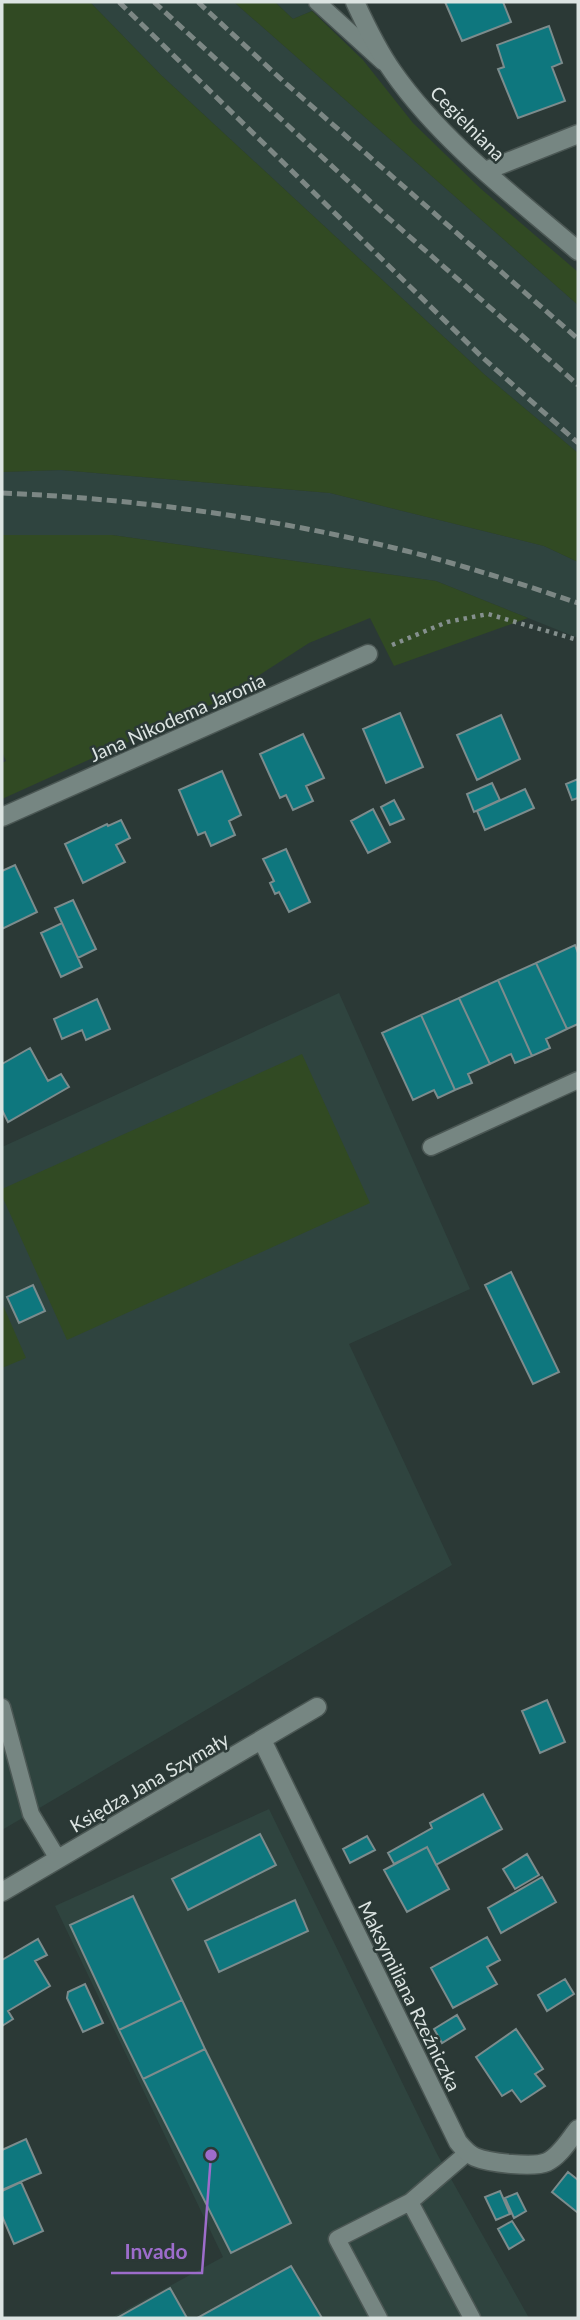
<svg xmlns="http://www.w3.org/2000/svg" width="580" height="2320" font-family="Lato,sans-serif">
	<rect width="100%" height="100%" fill="#2b3936"/>
	<!-- built -->
	<path fill="#2f443f" d="M90 2H234L578 305V453L485 375 161 75Z
		M275 2H330L331 3 293 19Z
		M61 470 330 493 544 546 578 562V638L436 581 112 535H2V472Z
		M339 993 470 1289 349 1344 452 1565 2 1830V1147Z
		M269 1809 436 2152 529 2318H111L223 2257 55 1906Z"/>
	<!-- green -->
	<path fill="#314a23" d="M2 2H90L161 75 485 375 578 453V562L544 546 330 493 61 470 2 472Z
		M234 2H275L293 19 312 11 363 60 413 123 480 188 578 272V305Z
		M2 535H112L436 581 528 618 394 666 370 618 309 643 219 701 2 799V763L6 761 2 752Z
		M302 1054 370 1203 67 1340 2 1196V1189Z
		M2 1303 26 1358 2 1368Z"/>
	<!-- building -->
	<path fill="#0e777e" stroke="#7c8c8d" stroke-width="2" d="M445 2H503L511 22 462 41Z
		M549 26 562 63 552 67 565 101 518 118 498 69 504 67 497 45Z
		M400 713 423 767 386 783 363 729Z
		M501 715 520 759 477 780 457 735Z
		M303 734 324 778 306 786 313 801 293 810 286 795 280 798 260 754Z
		M222 771 241 815 229 821 235 835 211 846 205 832 198 835 179 790Z
		M578 779V798L572 800 566 784Z
		M492 783 500 800 474 812 467 794Z
		M525 789 534 808 485 830 477 811Z
		M394 800 404 819 390 825 381 807Z
		M373 809 390 842 368 853 351 821Z
		M121 820 130 838 116 845 125 862 83 883 65 844 107 824 108 826Z
		M286 849 310 902 289 912 279 892 275 894 270 883 274 881 263 859Z
		M15 865 37 912 2 929V871Z
		M73 900 96 949 78 958 55 908Z
		M62 923 82 967 61 977 41 933Z
		M575 945 578 953V1024L567 1029 536 963Z
		M536 963 567 1029 546 1039 550 1048 532 1056 498 980Z
		M498 980 532 1056 515 1063 511 1054 490 1064 459 998Z
		M459 998 490 1064 468 1074 472 1083 455 1090 421 1015Z
		M97 999 110 1029 86 1040 82 1030 62 1039 54 1019Z
		M421 1015 455 1090 438 1098 434 1090 413 1100 382 1033Z
		M30 1048 48 1081 61 1074 69 1087 8 1122 2 1110V1064Z
		M511 1272 559 1372 533 1384 485 1285Z
		M33 1285 45 1311 19 1323 7 1297Z
		M547 1700 565 1742 540 1753 522 1711Z
		M483 1794 502 1829 436 1865 427 1847 394 1864 388 1853 432 1828 430 1823Z
		M260 1834 276 1865 188 1910 172 1879Z
		M367 1836 375 1850 350 1863 343 1849Z
		M427 1847 449 1889 407 1912 384 1870Z
		M527 1854 539 1875 515 1889 503 1869Z
		M542 1877 556 1902 501 1933 488 1908Z
		M133 1896 182 2000 119 2030 70 1925Z
		M295 1900 308 1931 219 1972 205 1941Z
		M487 1937 500 1960 487 1967 497 1984 453 2008 431 1968Z
		M38 1939 47 1955 35 1961 50 1986 8 2011 13 2019 2 2026V1960Z
		M565 1979 574 1994 547 2011 538 1995Z
		M85 1984 103 2023 83 2032 67 1998 68 1992Z
		M182 2000 205 2049 143 2079 119 2030Z
		M457 2015 465 2029 442 2043 434 2029Z
		M516 2029 543 2069 535 2074 545 2086 521 2102 512 2090 502 2096 476 2057Z
		M205 2049 291 2223 231 2253 143 2079Z
		M26 2139 41 2173 2 2190V2150Z
		M568 2172 578 2180V2213L552 2192Z
		M21 2182 43 2231 14 2244 2 2216V2191Z
		M500 2191 510 2214 496 2220 485 2197Z
		M517 2193 526 2211 514 2218 505 2198Z
		M512 2221 524 2240 509 2249 498 2229Z
		M291 2266 322 2318H197Z
		M170 2288 187 2318H117Z"/>
	<g fill="none" stroke-linecap="round" stroke-linejoin="round">
		<defs>
			<path id="lane" d="M317 2 383 62
				M431 1147 578 1080
				M2 1707 31 1814 58 1859
				M467 2153 410 2202 472 2318
				M379 2318 337 2239 410 2202"/>
			<path id="street" d="M355 2C366 26 378 51 393 72 442 142 514 196 578 251
				M485 171 578 134
				M2 817 368 654
				M262 1740 458 2142C463 2148 468 2154 475 2157 489 2163 534 2168 547 2162 560 2156 569 2140 578 2129
				M2 1892 317 1707"/>
		</defs>
		<!-- lane casing -->
		<use href="#lane" stroke="#4b5754" stroke-width="19"/>
		<!-- street casing -->
		<use href="#street" stroke="#4b5754" stroke-width="21"/>
		<!-- path -->
		<path stroke="#85908e" stroke-width="4.5" stroke-dasharray="3.5 5" stroke-linecap="butt" d="M392 645 447 622 488 614 578 640"/>
		<!-- lane -->
		<use href="#lane" stroke="#768682" stroke-width="16"/>
		<!-- street -->
		<use href="#street" stroke="#768682" stroke-width="18"/>
		<!-- rail -->
		<path stroke="#7c8784" stroke-width="5" stroke-dasharray="10 5" stroke-linecap="butt" d="M119 2 482 357 578 443
			M154 2 385 215 578 385
			M198 2 283 81 578 339
			M2 493C144 499 288 520 426 556 477 570 528 586 578 603"/>
	</g>
	<g text-anchor="middle" dominant-baseline="central" stroke-width="5" stroke-linejoin="round" paint-order="stroke">
		<!-- street labels -->
		<g font-size="19" fill="#dce4e2" stroke="#2b3936">
			<text transform="translate(468 123) rotate(45)">Cegielniana</text>
			<text transform="translate(177 717) rotate(-24)">Jana Nikodema Jaronia</text>
			<text transform="translate(149 1782) rotate(-30)">Księdza Jana Szymały</text>
			<text transform="translate(410 1996) rotate(64)">Maksymiliana Rzeźniczka</text>
		</g>
	</g>
	<!-- callouts -->
	<path fill="none" stroke="#9d6ccb" stroke-width="2.5" d="M211 2155L202 2273H111"/>
	<circle fill="#9d6ccb" stroke="#2b3936" stroke-width="2.5" cx="211" cy="2155" r="7"/>
	<g font-size="21" text-anchor="middle" font-weight="bold" fill="#9d6ccb" stroke="#2b3936" stroke-width="5" stroke-linejoin="round" paint-order="stroke">
		<text x="156" y="2259">Invado</text>
	</g>
	<!-- border -->
	<rect width="580" height="2320" fill="none" stroke="#dce4e2" stroke-width="7"/>
</svg>
